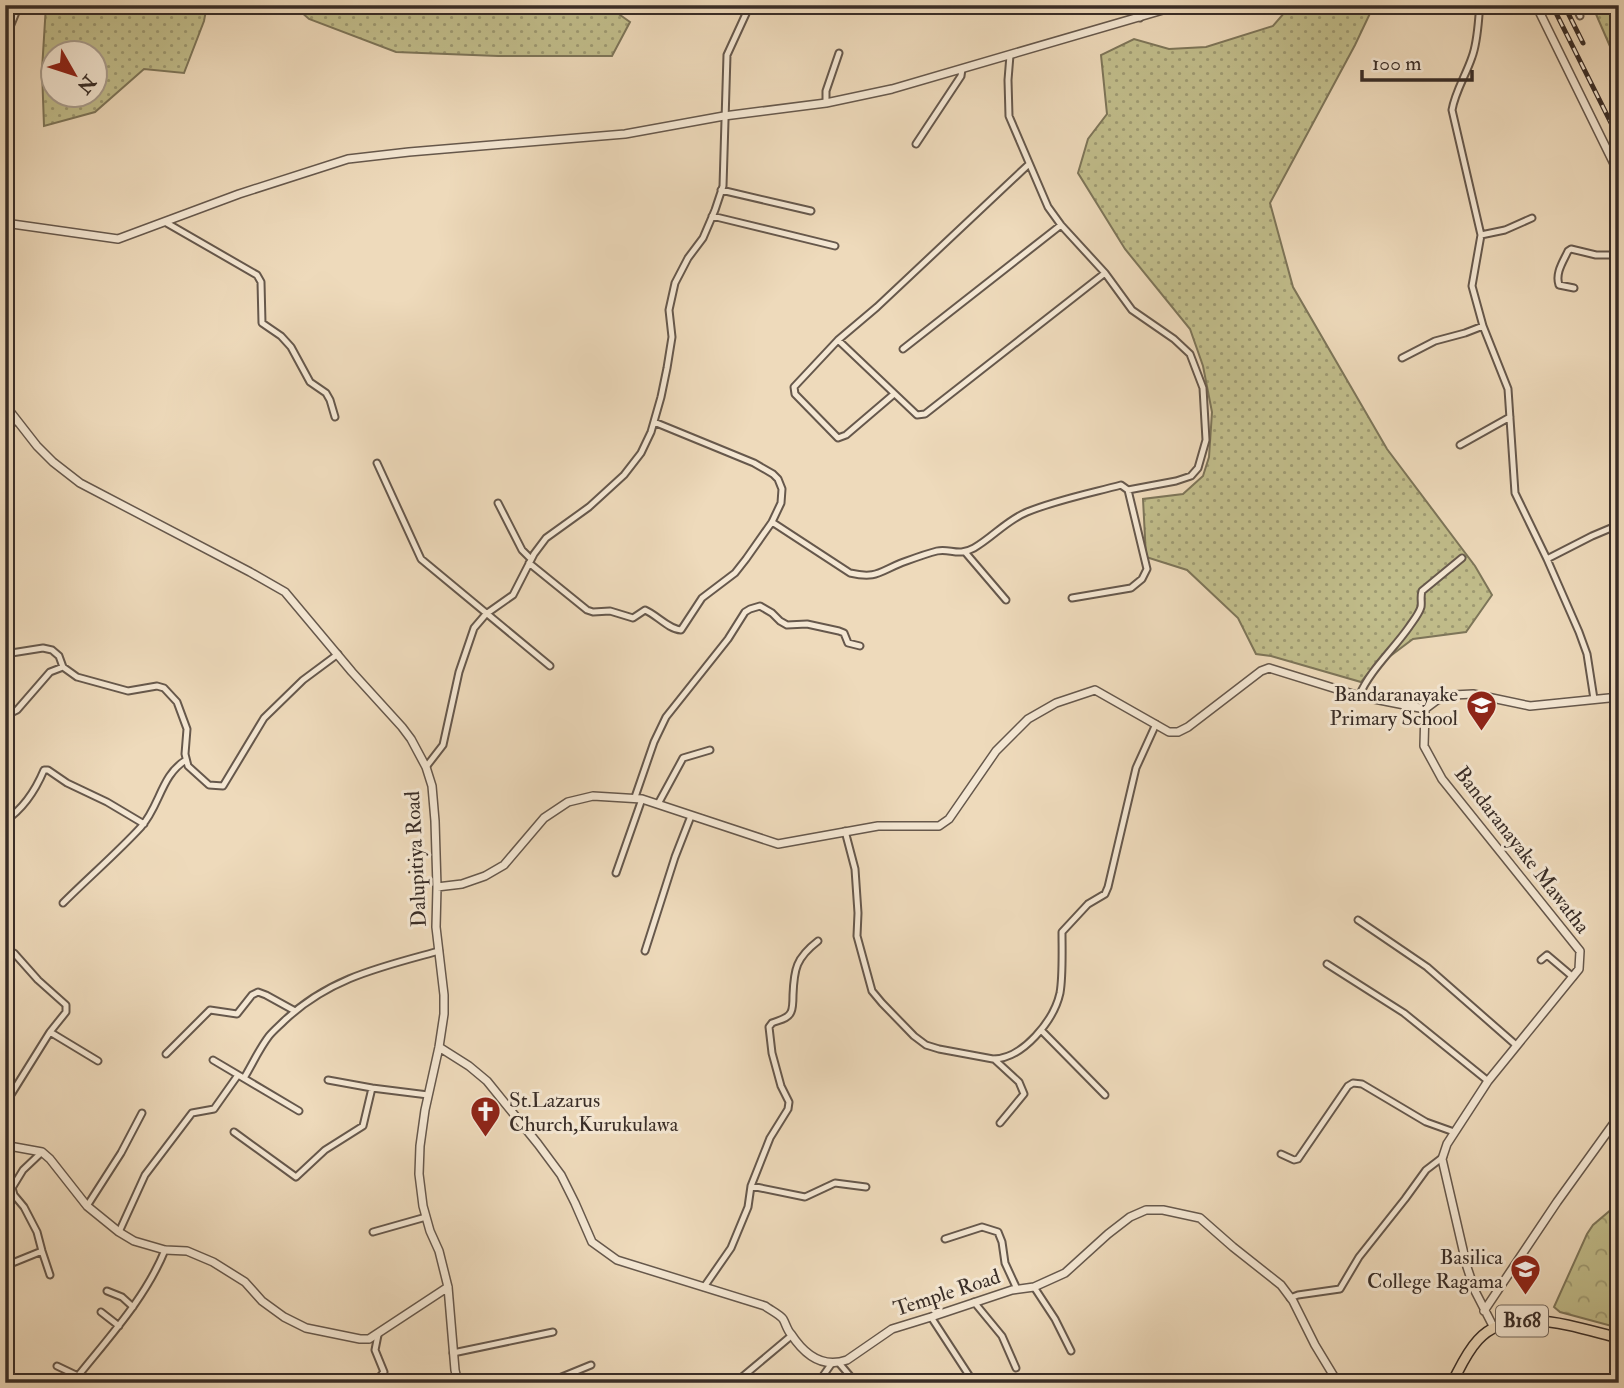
<svg xmlns="http://www.w3.org/2000/svg" width="1624" height="1388" font-family="'IM FELL Double Pica',serif">
	<defs>
		<pattern id="grass-dots" width="8" height="8" patternUnits="userSpaceOnUse" patternTransform="scale(1.75)"><rect width="8" height="8" fill="#c1bd8b"/><path d="M2 2h.1M6 6h.1" fill="none" stroke="#9e9a72" stroke-width="1.8" stroke-linecap="round"/></pattern>
		<pattern id="park-crowns" width="20" height="18" patternUnits="userSpaceOnUse" patternTransform="scale(1.75)"><rect width="20" height="18" fill="#c1bd8b"/><path d="M2 6a3 3 0 1 1 6 0M12 15a3 3 0 1 1 6 0" fill="none" stroke="#9e9a72"/></pattern>
	</defs>
	<rect width="100%" height="100%" fill="#eedabb"/>
	<filter id="stains"><feTurbulence type="fractalNoise" baseFrequency=".00286" numOctaves="4"/><feColorMatrix values="0 0 0 0 .2 0 0 0 0 .09 0 0 0 0 .02 0 0 0 .5 -.17"/></filter>
	<radialGradient id="worn" r=".72"><stop offset=".6" stop-color="#630" stop-opacity="0"/><stop offset="1" stop-color="#630" stop-opacity=".3"/></radialGradient>
	<!-- grass -->
	<path fill="url(#grass-dots)" stroke="#7d7559" stroke-width="2" fill-rule="evenodd" d="M46 5H207L204 21 184 73 144 69 95 112 44 126 42 70ZM52 52H94V94H52Z
		M293 5H606L630 22 612 56H498L396 52 309 19Z
		M1291 5H1374L1355 45 1270 203 1293 287 1387 449 1475 566 1492 595 1466 632 1413 639 1369 672 1361 682 1271 656 1256 654 1238 618 1187 570 1146 557 1143 499 1183 494 1203 476 1209 457 1212 412 1203 366 1190 329 1125 249 1078 173 1088 139 1107 114 1101 55 1134 39 1169 49 1206 47 1273 26Z
		M1592 5H1619V67Z"/>
	<!-- park -->
	<path fill="url(#park-crowns)" stroke="#7d7559" stroke-width="2" d="M1619 1203V1328L1560 1312 1554 1307 1587 1234 1593 1225Z"/>
	<g fill="none" stroke-linecap="round" stroke-linejoin="round">
		<defs>
			<path id="minor" d="M1133 5 1140 18
				M1480 5C1478 22 1478 41 1472 57 1466 75 1455 92 1452 110L1481 235 1472 286 1483 326 1508 389 1515 493 1547 559 1579 632 1587 654 1594 699
				M1575 5 1580 16
				M5 39 19 5
				M1010 55 1008 80 1009 116 1048 207 1061 225 1105 273 1132 310 1174 339 1190 354 1203 388 1206 440 1198 468 1191 476 1176 481 1128 490
				M826 103V91L839 53
				M916 144 961 76 962 69
				M721 190 811 211
				M712 216 835 246
				M165 222 257 275 261 282 262 323 281 336 291 347 310 382 326 393 330 400 335 417
				M1481 235 1505 230 1532 218
				M1574 288 1559 285C1555 273 1563 262 1568 251L1571 249 1596 255H1619
				M838 340 917 415 925 414 1105 273
				M903 349 1061 225
				M1402 358 1435 341 1465 333 1483 326
				M894 394 846 435 838 438 795 394 794 387 838 340 877 307 1028 165
				M5 426 17 421
				M1460 445 1510 417
				M377 463 421 559 550 666
				M498 503 522 550 531 559
				M772 522 850 573C876 579 879 572 901 563 912 559 925 554 937 551 950 548 958 557 974 548 993 537 1007 520 1027 512 1056 500 1091 493 1121 485L1128 490 1147 569 1142 579 1131 588 1072 598
				M965 552 1006 600
				M1547 559 1592 536 1611 528
				M529 563 587 610 593 612 610 611 633 618 645 610C657 615 668 629 681 630L702 598 735 573 746 559 772 522 781 503 782 489 778 479 773 474 754 463 654 422
				M5 654 43 648 52 650 59 656 63 667 77 677 128 691 157 686 164 688 177 702 187 729 185 754 188 766 209 785 223 786 264 718 303 680 338 654
				M1359 696C1370 670 1393 650 1409 627 1413 621 1419 614 1421 607 1422 602 1420 597 1422 591L1462 558
				M5 716 17 710 50 672 63 667
				M426 767 443 745 459 672 474 628 486 614 513 595 534 554 546 538 589 507 624 475 641 453 651 432 661 397 667 368 672 337 669 310 675 283 688 258 703 238 715 210 723 186 727 55 750 5
				M635 797 654 742 666 717 728 639 745 612 750 609 760 606 772 613 780 621 787 625 807 624 839 631 844 633 848 643 860 646
				M658 804 683 758 710 750
				M5 821C23 809 36 789 44 770H48L67 783 107 802 144 824
				M845 831 855 869 858 913 857 936 872 991 882 1003 914 1036 926 1045 939 1049 993 1059C1023 1059 1054 1020 1060 993 1063 976 1062 950 1062 932L1088 904 1105 894 1108 887 1136 768 1156 724
				M616 873 642 799
				M63 903C89 877 117 853 141 827 160 806 161 775 186 760
				M1358 920 1427 967 1516 1045
				M5 949 14 953 38 980 66 1005V1012L50 1032 7 1101
				M645 951 675 857 691 816
				M1541 960 1547 955 1573 977
				M1327 964 1404 1013 1488 1081
				M1041 1030 1105 1095
				M50 1032 98 1061
				M166 1054 210 1010 237 1014 252 995 258 992 266 995 295 1011
				M994 1059 1019 1082 1024 1094 1000 1123
				M213 1060 299 1111
				M244 1078C252 1065 259 1049 269 1036 273 1031 279 1026 284 1021 329 978 381 967 439 951
				M328 1080 372 1088
				M234 1132 296 1177 325 1150 363 1126 372 1088 428 1095
				M42 1152 23 1170 12 1188 14 1195 24 1207 37 1232 42 1251 50 1275
				M1281 1154 1294 1160 1298 1159 1348 1086 1353 1083 1362 1084 1426 1122 1454 1132
				M751 1186 805 1197 835 1183 866 1187
				M87 1206 121 1153 142 1113
				M119 1232 145 1175 192 1113 214 1109 238 1075
				M373 1232 426 1217
				M945 1239 982 1227 998 1232 1002 1242 1005 1263 1017 1289
				M5 1266 42 1251
				M704 1287 731 1248 748 1207 751 1186 770 1138 788 1109 789 1102 781 1086 772 1053 769 1027 772 1023C779 1020 788 1019 791 1012 793 1008 793 1000 793 995 794 969 796 958 818 941
				M1034 1287 1055 1319 1071 1351
				M107 1291 122 1297 133 1307
				M5 1294 7 1298 5 1299
				M1290 1298 1298 1295 1340 1289 1359 1257 1405 1199 1426 1170 1443 1157
				M974 1302 1002 1336 1016 1368
				M101 1312 119 1326
				M931 1317 974 1383
				M453 1353 553 1332
				M839 1363 856 1383
				M57 1366 78 1376C110 1336 146 1297 165 1250
				M374 1383 384 1372 375 1350 378 1335
				M547 1383 591 1365
				M735 1383 791 1336
				M818 1383 832 1363
				M984 1383 990 1380 994 1383"/>
			<path id="tertiary" d="M1536 5 1619 174
				M5 223 118 239 239 194 348 159 409 152 625 134 724 116 826 103 892 89 1180 5
				M5 405 37 446 53 462 80 483 250 572 285 592 352 672 402 727 411 739 426 767 432 786 435 821 437 887 436 927 444 995V1014L439 1047 425 1110 420 1146 419 1174 423 1206 430 1231 439 1251 448 1287 455 1370 458 1383
				M1425 709 1437 700 1453 695 1473 694 1530 706 1619 697
				M437 887 462 884 485 876 504 865 544 818 568 802 593 796 642 799 778 844 878 826H939L949 819 996 751 1028 719 1056 703 1095 690 1169 732H1178L1188 727 1261 671 1269 668 1359 696 1425 709 1424 746 1442 779 1580 951 1579 969 1488 1081 1447 1144 1442 1159 1467 1267 1475 1291 1494 1328
				M439 1047 469 1066 487 1081 538 1144 561 1175 575 1203 592 1242 617 1260 765 1306C770 1310 779 1314 783 1319 786 1324 787 1330 791 1334 804 1354 822 1369 847 1360L892 1329 931 1317 1012 1290 1034 1287 1065 1273 1108 1234 1130 1217 1146 1210H1163L1200 1218 1233 1247 1281 1285 1293 1301 1315 1345 1338 1383
				M5 1144 9 1146 42 1152 50 1159 87 1206 119 1232 134 1241 165 1250 187 1251 213 1262 245 1282 262 1301 284 1317 306 1328 360 1339H369L448 1287
				M1484 1311 1557 1202 1619 1116"/>
			<path id="primary" d="M1452 1383C1460 1368 1466 1353 1478 1340 1511 1303 1577 1328 1619 1338"/>
			<path id="motorway" d="M5 17 10 5"/>
		</defs>
		<!-- minor casing -->
		<use href="#minor" stroke="#66584c" stroke-width="9"/>
		<!-- tertiary casing -->
		<use href="#tertiary" stroke="#66584c" stroke-width="10"/>
		<!-- primary casing -->
		<use href="#primary" stroke="#392d27" stroke-width="12"/>
		<!-- motorway casing -->
		<use href="#motorway" stroke="#392d27" stroke-width="14"/>
		<!-- minor -->
		<use href="#minor" stroke="#f4e7d3" stroke-width="5"/>
		<!-- tertiary -->
		<use href="#tertiary" stroke="#f4e7d3" stroke-width="7"/>
		<!-- primary -->
		<use href="#primary" stroke="#eedabb" stroke-width="9"/>
		<!-- motorway -->
		<use href="#motorway" stroke="#eedabb" stroke-width="10"/>
		<defs>
			<path id="rail" d="M1552 5 1619 139
				M1564 5 1583 43"/>
		</defs>
		<!-- rail casing -->
		<use href="#rail" stroke="#392d27" stroke-width="5"/>
		<!-- rail -->
		<use href="#rail" stroke="#f4e7d3" stroke-width="2.5" stroke-dasharray="8" stroke-linecap="butt"/>
	</g>
	<!-- icons -->
	<defs>
		<symbol id="school-pin" viewBox="-11 -11 22 30"><path d="M0 17L-7.5 6A9.5 9.5 0 1 1 7.5 6Z" fill="#8f2418" stroke="#f4e7d3"/><path d="M0-5L7-2L0 1L-7-2ZM-4 1L0 2.5L4 1V4Q0 6-4 4Z" fill="#fff"/></symbol>
		<symbol id="church-pin" viewBox="-11 -11 22 30"><path d="M0 17L-7.5 6A9.5 9.5 0 1 1 7.5 6Z" fill="#8f2418" stroke="#f4e7d3"/><path d="M-1.2-6h2.4v3.5h3.3v2.4h-3.3V6h-2.4V-.1h-3.3v-2.4h3.3Z" fill="#fff"/></symbol>
	</defs>
	<g fill-rule="evenodd">
		<use href="#school-pin" x="1464" y="688" width="35" height="47"/>
		<use href="#church-pin" x="468" y="1094" width="35" height="47"/>
		<use href="#school-pin" x="1508" y="1252" width="35" height="47"/>
	</g>
	<g text-anchor="middle" dominant-baseline="central" stroke-width="6" stroke-linejoin="round" paint-order="stroke">
		<!-- shield labels -->
		<rect fill="#f4e7d3" stroke="#71655b" stroke-width="2" x="1496" y="1305.5" width="52" height="31" rx="5"/>
		<g font-size="19" font-weight="bold" fill="#392d27">
			<text x="1522" y="1321">B168</text>
		</g>
		<!-- poi labels -->
		<g font-size="21" fill="#392d27" stroke="#f4e7d3" text-anchor="end">
			<text x="1458" y="694">Bandaranayake<tspan x="1458" dy="24">Primary School</tspan></text>
			<text x="509" y="1100" text-anchor="start">St.Lazarus<tspan x="509" dy="24">Church,Kurukulawa</tspan></text>
			<text x="1503" y="1257">Basilica<tspan x="1503" dy="24">College Ragama</tspan></text>
		</g>
		<!-- street labels -->
		<g font-size="21" fill="#392d27" stroke="#f4e7d3">
			<text transform="translate(1522 850) rotate(52)">Bandaranayake Mawatha</text>
			<text transform="translate(416 859) rotate(-93)">Dalupitiya Road</text>
			<text transform="translate(947 1293) rotate(-18)">Temple Road</text>
		</g>
	</g>
	<!-- margin -->
	<rect width="1624" height="1388" fill="none" stroke="#eedabb" stroke-width="28"/>
	<rect x="7" y="7" width="1610" height="1374" fill="none" stroke="#392d27" stroke-width="3.5"/>
	<rect x="14" y="14" width="1596" height="1360" fill="none" stroke="#392d27" stroke-width="2"/>
	<!-- north arrow -->
	<g transform="translate(74 74) rotate(129)"><circle r="33" fill="#f4e7d3" stroke="#a99d8e" stroke-width="2"/>
	<path d="M0-5L12 26L0 18L-12 26Z" fill="#8f2418"/>
	<text y="-10" font-size="19" font-weight="bold" text-anchor="middle" fill="#392d27">N</text>
	</g>
	<!-- scale -->
	<path d="M1362 70v10h110v-10" fill="none" stroke="#392d27" stroke-width="3.5"/>
	<text x="1372" y="70" font-size="21" fill="#392d27" stroke="#f4e7d3" stroke-width="5" paint-order="stroke">100 m</text>
	<rect width="100%" height="100%" filter="url(#stains)"/>
	<rect width="100%" height="100%" fill="url(#worn)"/>
</svg>
